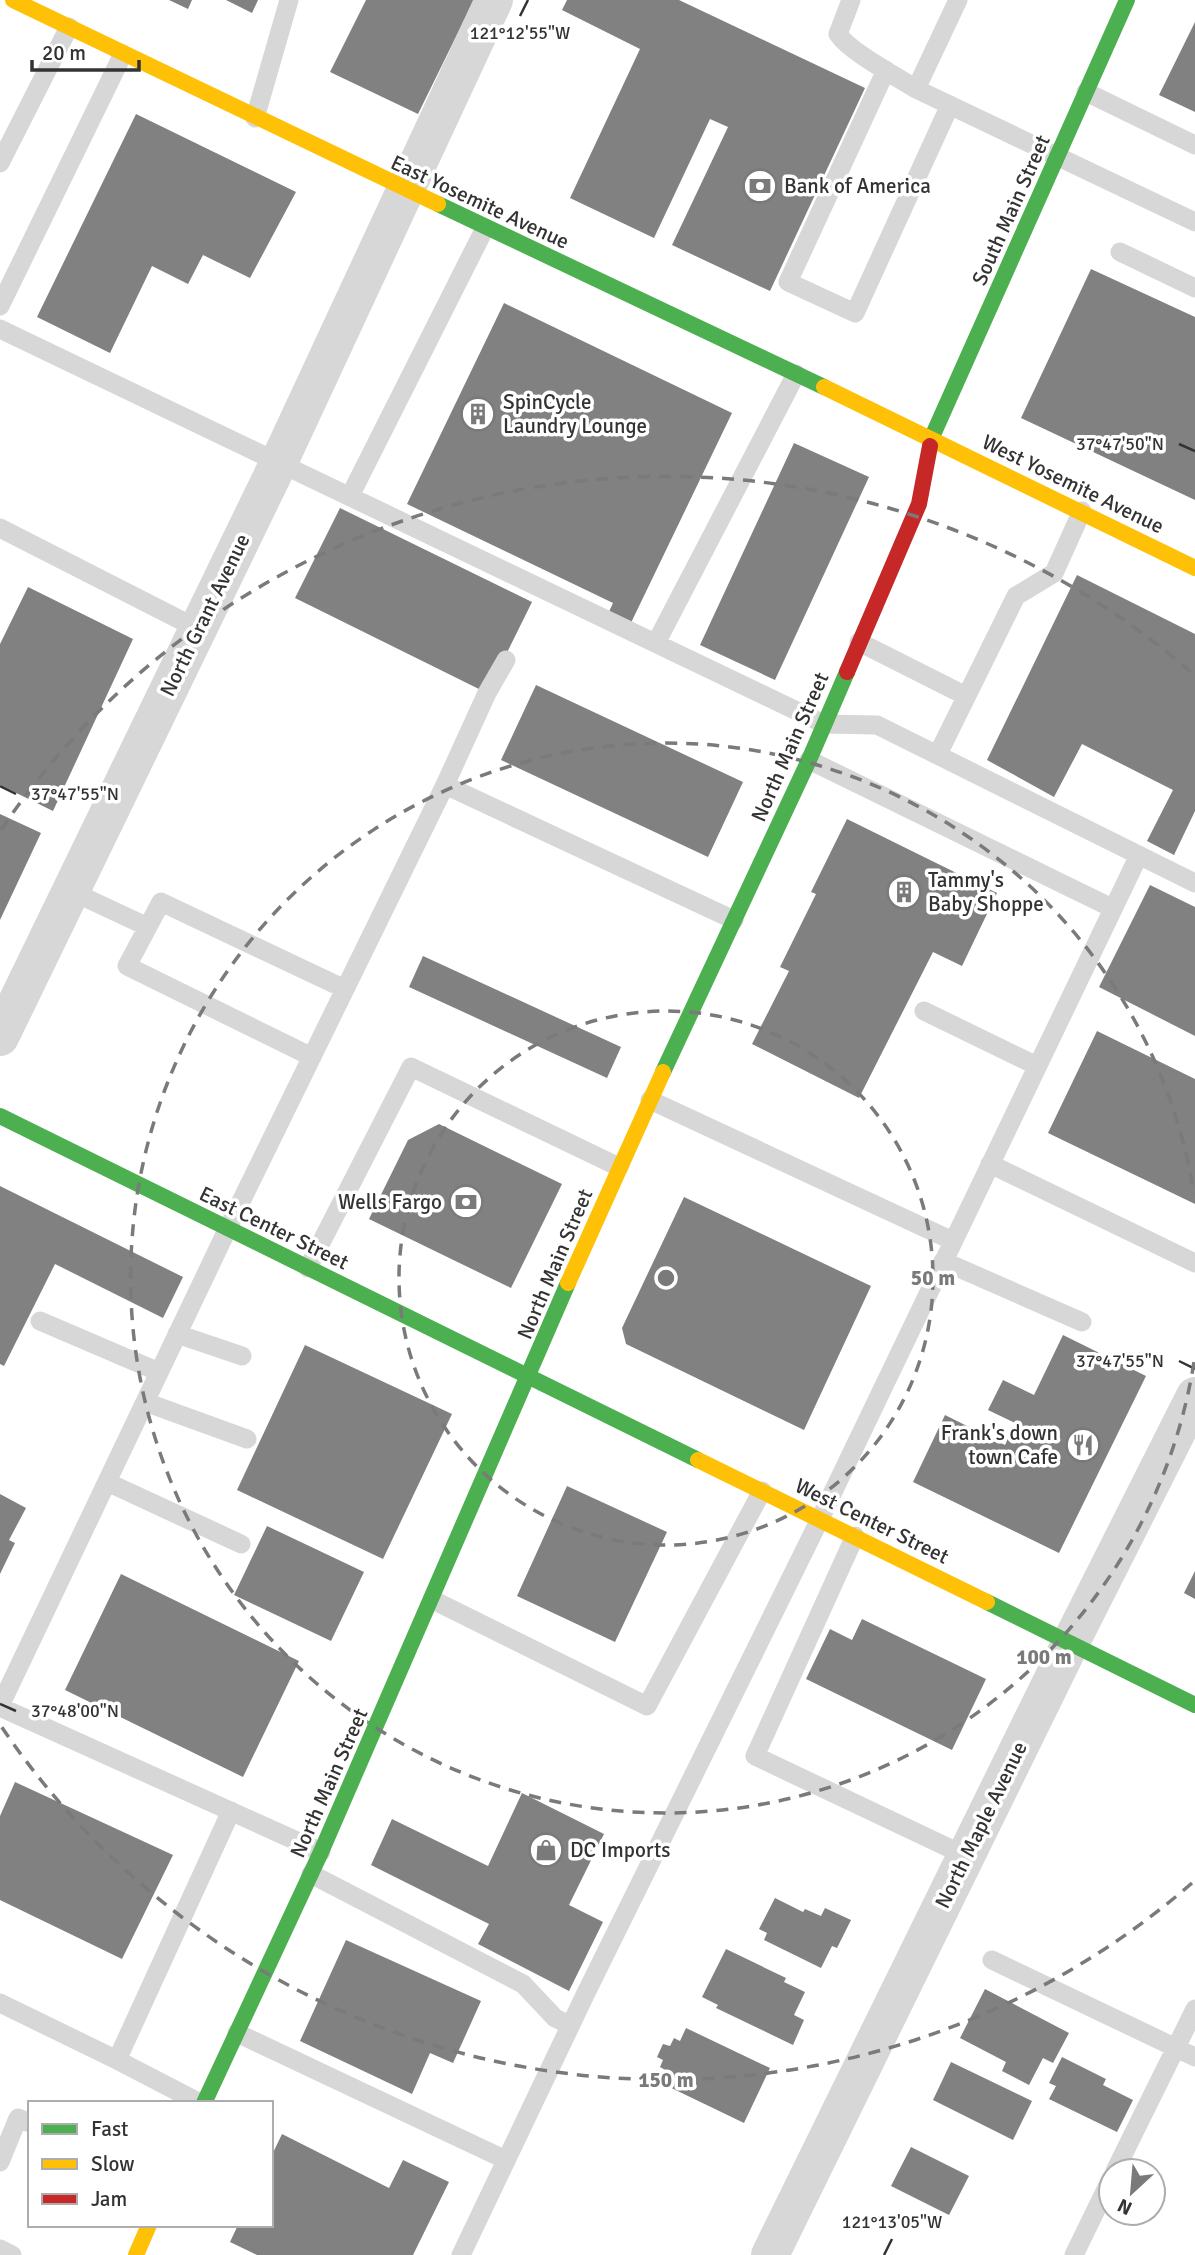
<svg xmlns="http://www.w3.org/2000/svg" width="1195" height="2255" font-family="Signika,sans-serif">
	<rect width="100%" height="100%" fill="#fff"/>
	<!-- building -->
	<path fill="#818181" d="M169 0H192L188 9Z
		M226 0H258L252 13Z
		M366 0H474L418 114 330 72Z
		M567 0H679L865 88 770 291 672 245 728 127 710 119 654 238 570 198 640 49 562 10Z
		M1195 22V112L1159 95Z
		M136 114 296 192 250 278 203 255 188 284 152 266 110 353 37 317Z
		M1091 269 1195 317V500L1021 418Z
		M504 303 732 413 629 627 607 616 613 603 407 504Z
		M794 443 869 477 775 680 700 645Z
		M340 508 532 602 487 693 295 598Z
		M1077 575 1195 634V811L1174 855 1147 841 1173 790 1082 744 1054 797 987 760Z
		M28 587 133 639 53 811 0 785V644Z
		M536 685 743 782 708 857 501 760Z
		M0 814 41 833 0 920Z
		M847 819 997 893 962 966 933 952 859 1098 752 1044 789 971 780 967 816 894 811 892Z
		M1150 885 1195 907V1036L1099 987Z
		M423 956 621 1047 607 1078 409 987Z
		M1097 1031 1195 1079V1204L1048 1133Z
		M439 1124 562 1184 511 1288 369 1219 408 1140Z
		M0 1186 183 1277 163 1318 55 1264 4 1366 0 1364Z
		M684 1197 871 1286 804 1430 626 1344 622 1328Z
		M1063 1335 1146 1376 1059 1553 913 1482 945 1415 1005 1445 1015 1423 988 1410 1003 1380 1034 1395Z
		M305 1345 452 1414 383 1559 237 1490Z
		M567 1486 667 1532 615 1642 517 1596Z
		M0 1494 26 1508 9 1540 15 1543 0 1574Z
		M267 1526 364 1572 331 1641 234 1595Z
		M1195 1571V1599L1184 1593Z
		M121 1574 299 1661 243 1777 65 1690Z
		M862 1619 986 1679 952 1750 806 1679 830 1629 852 1640Z
		M15 1782 173 1855 122 1959 0 1900V1816Z
		M522 1793 604 1834 569 1905 603 1922 569 1991 478 1944 489 1924 371 1865 392 1819 488 1866Z
		M775 1898 803 1912 805 1909 821 1916 825 1908 851 1920 837 1948 832 1946 821 1968 764 1940 767 1933 759 1929Z
		M346 1940 481 2001 453 2063 430 2053 412 2094 300 2041Z
		M726 1949 786 1978 784 1982 805 1992 794 2015 804 2020 793 2045 716 2008 718 2005 702 1997Z
		M985 1989 1069 2033 1053 2063 1043 2058 1029 2085 1002 2071 1006 2062 960 2038Z
		M686 2028 770 2068 744 2123 661 2083 667 2071 660 2067 663 2060 657 2057 663 2044 670 2046 674 2038 680 2041Z
		M1062 2057 1106 2079 1103 2085 1133 2100 1117 2132 1049 2099 1056 2086 1049 2083Z
		M951 2062 1032 2101 1013 2140 933 2100Z
		M282 2134 389 2188 403 2160 449 2182 413 2255H257L230 2242 238 2225H271V2157Z
		M911 2147 969 2176 949 2215 891 2186Z"/>
	<g fill="none" stroke-linecap="round" stroke-linejoin="round">
		<!-- lane -->
		<path stroke="#d7d7d7" stroke-width="19" d="M851 0 838 34C850 52 896 76 916 89L1195 222
			M886 70 788 282 855 313 950 105
			M916 89 958 0
			M1086 92 1195 145
			M255 118 289 0
			M0 163 69 27
			M1120 252 1195 288
			M0 306 123 54
			M0 329 824 724 877 725 1195 883
			M350 496 485 228
			M0 528 198 629
			M859 642 966 696
			M656 643 796 374
			M938 754 1016 596 1054 573 1082 511
			M809 760 1112 908
			M445 785 734 920
			M71 891 148 927
			M924 1011 1037 1066
			M312 1057 127 966 161 902 345 989
			M650 1100 953 1241
			M990 1164 1195 1263
			M943 1261 1082 1322
			M308 1268 411 1067 619 1167
			M40 1321 159 1372
			M177 1334 242 1356
			M145 1402 247 1439
			M107 1482 241 1544
			M855 1536 755 1756 966 1856
			M433 1600 647 1706 762 1491
			M0 1706 228 1228 445 785 487 693 506 660
			M0 1707 321 1852
			M311 1874 523 1984 555 2018 570 2025
			M992 1960 1195 2057
			M0 2003 117 2060 200 2103
			M237 2033 506 2160
			M117 2060 231 1811
			M0 2162 18 2118 30 2123
			M1115 2171 1195 2009
			M0 2249 12 2255
			M461 2255 585 1995 820 1519 1139 855
			M1074 2255 1111 2179"/>
		<!-- street -->
		<path stroke="#d7d7d7" stroke-width="38" d="M0 1037 279 462 494 0
			M770 2255 1071 1642 1195 1396"/>
		<!-- fast -->
		<path stroke="#4caf50" stroke-width="16" d="M438 204 824 387
			M930 446 932 437 1127 0
			M663 1072 809 760 847 672
			M0 1116 698 1460
			M987 1602 1195 1705
			M204 2103 321 1852 568 1283"/>
		<!-- slow -->
		<path stroke="#ffc107" stroke-width="16" d="M13 0 438 204
			M824 387 1195 568
			M568 1283 663 1072
			M698 1460 987 1602
			M136 2255 149 2225"/>
		<!-- jam -->
		<path stroke="#c62828" stroke-width="16" d="M847 672 919 504 930 446"/>
	</g>
	<!-- ticks -->
	<path fill="none" stroke="#333" stroke-width="2.5" d="M520 16 528 0M1179 444 1195 451M0 786 16 794M1179 1361 1195 1369M0 1704 16 1711M884 2255 892 2239"/>
	<!-- distance rings -->
	<g fill="none" stroke="#7a7a7a" stroke-width="3.5" stroke-dasharray="12 9">
		<circle cx="666" cy="1278" r="267"/>
		<path d="M1194 1362A535 535 0 1 1 1194 1194"/>
		<path d="M1192 1883A802 802 0 0 1 1 1726M1 830A802 802 0 0 1 1192 673"/>
	</g>
	<!-- icons -->
	<defs>
		<symbol id="bank-ring" viewBox="-11 -11 22 22"><circle r="9.5" fill="#fff" stroke="#7a7a7a" stroke-width="1.5"/><path d="M-6-4H6V4H-6ZM0-2.3a2.3 2.3 0 1 0 0 4.6a2.3 2.3 0 1 0 0-4.6Z" fill="#7a7a7a"/></symbol>
		<symbol id="building-ring" viewBox="-11 -11 22 22"><circle r="9.5" fill="#fff" stroke="#7a7a7a" stroke-width="1.5"/><path d="M-4-6H4V6H1V3H-1V6H-4ZM-2.5-4.3h1.7v1.8h-1.7ZM.8-4.3h1.7v1.8H.8ZM-2.5-1h1.7V.8h-1.7ZM.8-1h1.7V.8H.8Z" fill="#7a7a7a"/></symbol>
		<symbol id="restaurant-ring" viewBox="-11 -11 22 22"><circle r="9.5" fill="#fff" stroke="#7a7a7a" stroke-width="1.5"/><path d="M-5-6h1v4h1v-4h1v4h1v-4h1v5L-1.5 .5V6h-2V.5L-5-1ZM5-6V6H3V1.5H1.5Q1.5-4 5-6Z" fill="#7a7a7a"/></symbol>
		<symbol id="shop-ring" viewBox="-11 -11 22 22"><circle r="9.5" fill="#fff" stroke="#7a7a7a" stroke-width="1.5"/><path d="M-5-2.5h2.3a2.7 3.5 0 0 1 5.4 0H5L5.5 6h-11ZM-1.5-2.5h3a1.5 2.3 0 0 0-3 0Z" fill="#7a7a7a"/></symbol>
	</defs>
	<g fill-rule="evenodd">
		<use href="#bank-ring" x="741" y="167" width="38" height="38"/>
		<use href="#building-ring" x="459" y="395" width="38" height="38"/>
		<use href="#building-ring" x="885" y="873" width="38" height="38"/>
		<use href="#bank-ring" x="447" y="1183" width="38" height="38"/>
		<use href="#restaurant-ring" x="1064" y="1426" width="38" height="38"/>
		<use href="#shop-ring" x="527" y="1831" width="38" height="38"/>
	</g>
	<g text-anchor="middle" dominant-baseline="central" stroke-width="7" stroke-linejoin="round" paint-order="stroke">
		<!-- poi labels -->
		<g font-size="21" fill="#333" stroke="#fff" text-anchor="start">
			<text x="784" y="186">Bank of America</text>
			<text x="503" y="402">SpinCycle<tspan x="503" dy="24">Laundry Lounge</tspan></text>
			<text x="928" y="880">Tammy's<tspan x="928" dy="24">Baby Shoppe</tspan></text>
			<text x="442" y="1202" text-anchor="end">Wells Fargo</text>
			<text x="1058" y="1433" text-anchor="end">Frank's down<tspan x="1058" dy="24">town Cafe</tspan></text>
			<text x="570" y="1850">DC Imports</text>
		</g>
		<!-- street labels -->
		<g font-size="21" fill="#333" stroke="#fff">
			<text transform="translate(480 202) rotate(25)">East Yosemite Avenue</text>
			<text transform="translate(1011 210) rotate(-66)">South Main Street</text>
			<text transform="translate(1073 484) rotate(26)">West Yosemite Avenue</text>
			<text transform="translate(205 615) rotate(-64)">North Grant Avenue</text>
			<text transform="translate(790 747) rotate(-66)">North Main Street</text>
			<text transform="translate(274 1228) rotate(26)">East Center Street</text>
			<text transform="translate(555 1264) rotate(-67)">North Main Street</text>
			<text transform="translate(872 1521) rotate(26)">West Center Street</text>
			<text transform="translate(329 1783) rotate(-66)">North Main Street</text>
			<text transform="translate(981 1825) rotate(-64)">North Maple Avenue</text>
		</g>
	</g>
	<g font-size="18" text-anchor="middle" fill="#333" stroke="#fff" stroke-width="7" stroke-linejoin="round" paint-order="stroke">
		<text x="520" y="39">121°12'55"W</text>
		<text x="1120" y="450">37°47'50"N</text>
		<text x="75" y="800">37°47'55"N</text>
		<text x="1120" y="1367">37°47'55"N</text>
		<text x="75" y="1717">37°48'00"N</text>
		<text x="892" y="2228">121°13'05"W</text>
	</g>
	<circle cx="666" cy="1278" r="10" fill="#7a7a7a" stroke="#fff" stroke-width="3.5"/>
	<g font-size="21" text-anchor="middle" font-weight="bold" fill="#7a7a7a" stroke="#fff" stroke-width="7" stroke-linejoin="round" paint-order="stroke">
		<text x="933" y="1285">50 m</text>
		<text x="1044" y="1664">100 m</text>
		<text x="666" y="2087">150 m</text>
	</g>
	<!-- legend -->
	<rect x="28" y="2101" width="245" height="126" fill="#ffffff" stroke="#adadad" stroke-width="2"/>
	<rect x="42" y="2124" width="35" height="10" fill="#4caf50" stroke="#adadad" stroke-width="2"/>
	<text x="91" y="2136" font-size="21" fill="#333333">Fast</text>
	<rect x="42" y="2159" width="35" height="10" fill="#ffc107" stroke="#adadad" stroke-width="2"/>
	<text x="91" y="2171" font-size="21" fill="#333333">Slow</text>
	<rect x="42" y="2194" width="35" height="10" fill="#c62828" stroke="#adadad" stroke-width="2"/>
	<text x="91" y="2206" font-size="21" fill="#333333">Jam</text>
	<!-- north arrow -->
	<g transform="translate(1132 2192) rotate(206)"><circle r="33" fill="#ffffff" stroke="#adadad" stroke-width="2"/>
	<path d="M0-5L12 26L0 18L-12 26Z" fill="#7a7a7a"/>
	<text y="-10" font-size="19" font-weight="bold" text-anchor="middle" fill="#333333">N</text>
	</g>
	<!-- scale -->
	<path d="M32 60v10h107v-10" fill="none" stroke="#333333" stroke-width="3.5"/>
	<text x="42" y="60" font-size="21" fill="#333333" stroke="#ffffff" stroke-width="5" paint-order="stroke">20 m</text>
</svg>
